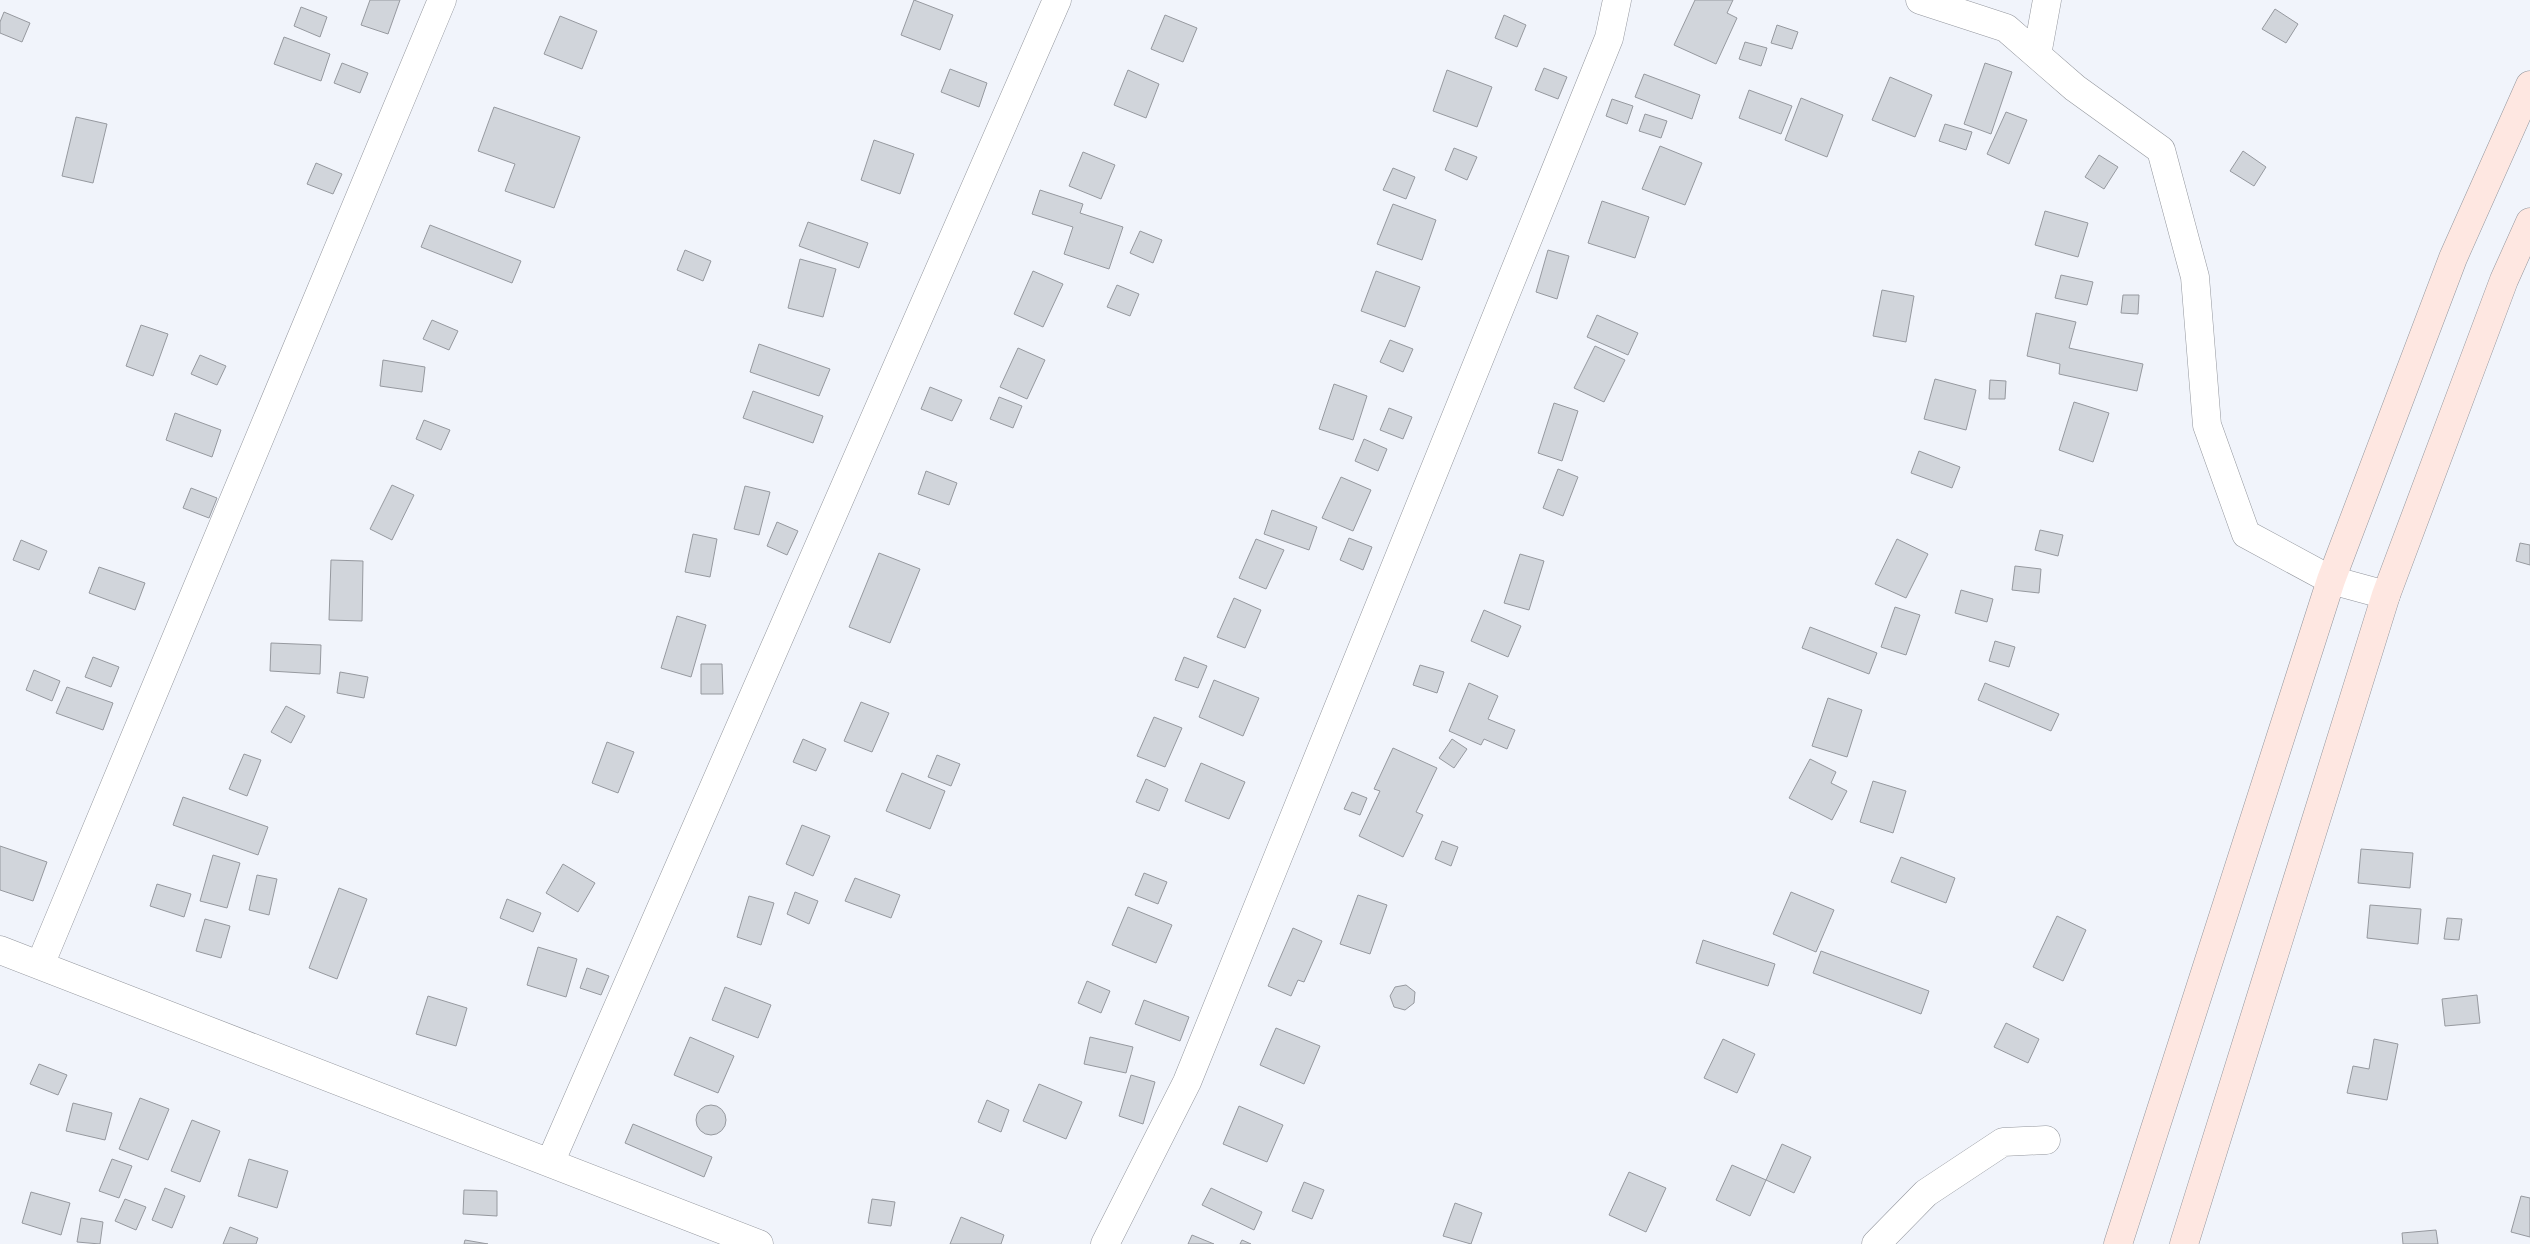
<svg xmlns="http://www.w3.org/2000/svg" width="2530" height="1244" font-family="'Roboto Serif',serif">
	<rect width="100%" height="100%" fill="#f1f4fb"/>
	<!-- building -->
	<path fill="#d1d5db" stroke="#96999f" d="M370 0H400L388 34 361 25Z
		M914 0 953 15 940 50 901 35Z
		M1695 0H1733L1727 13 1737 18 1716 64 1674 45Z
		M301 7 327 17 320 37 294 26Z
		M2275 9 2298 24 2286 43 2262 29Z
		M4 12 30 23 22 42 0 33V22Z
		M1165 15 1197 28 1183 62 1151 49Z
		M1504 15 1526 25 1517 47 1495 38Z
		M560 16 597 31 582 69 544 54Z
		M1777 25 1798 32 1792 49 1771 43Z
		M284 37 330 54 321 81 274 64Z
		M1745 42 1767 48 1761 66 1739 59Z
		M342 63 368 73 360 93 334 83Z
		M1985 63 2012 72 1991 134 1964 124Z
		M1544 68 1567 77 1558 99 1535 90Z
		M950 69 987 83 979 107 941 92Z
		M1128 70 1159 84 1146 118 1114 105Z
		M1447 70 1492 87 1477 127 1433 111Z
		M1644 74 1700 95 1692 119 1635 97Z
		M1890 77 1932 95 1915 137 1872 120Z
		M1749 90 1792 106 1781 134 1739 118Z
		M1801 98 1843 115 1827 157 1785 140Z
		M1612 99 1633 106 1627 124 1606 116Z
		M494 107 580 137 554 208 505 191 515 164 478 151Z
		M2006 112 2027 120 2009 164 1987 154Z
		M1645 114 1667 121 1661 138 1639 131Z
		M76 117 107 124 93 183 62 176Z
		M1945 124 1972 132 1966 150 1939 141Z
		M874 140 914 154 900 194 861 180Z
		M1660 146 1702 163 1685 205 1642 189Z
		M1454 148 1477 157 1467 180 1445 170Z
		M2243 151 2266 167 2254 186 2230 171Z
		M1083 152 1115 165 1101 199 1069 186Z
		M2099 155 2118 167 2104 189 2085 177Z
		M316 163 342 174 333 194 307 184Z
		M1393 168 1415 177 1406 199 1383 190Z
		M1040 190 1083 204 1080 213 1123 227 1109 269 1064 254 1073 227 1032 214Z
		M1602 201 1649 217 1635 258 1588 243Z
		M1393 204 1436 220 1422 260 1377 244Z
		M2045 211 2088 223 2078 257 2035 245Z
		M808 222 868 243 859 268 799 246Z
		M430 225 521 261 512 283 421 247Z
		M1140 231 1162 240 1153 263 1130 253Z
		M685 250 711 261 703 281 677 270Z
		M1548 250 1569 256 1557 299 1536 292Z
		M800 259 836 269 823 317 788 308Z
		M1033 271 1063 284 1043 327 1014 314Z
		M1376 271 1420 287 1405 327 1361 311Z
		M2061 275 2093 282 2087 305 2055 298Z
		M1117 285 1139 294 1130 316 1107 307Z
		M1882 290 1914 296 1906 342 1873 336Z
		M2123 295H2139L2138 314 2121 313Z
		M2036 313 2076 322 2069 348 2143 364 2137 391 2059 374 2060 364 2027 356Z
		M1597 315 1638 333 1628 355 1587 337Z
		M432 320 458 331 449 350 423 339Z
		M141 325 168 334 153 376 126 366Z
		M1390 340 1413 349 1403 372 1380 362Z
		M759 344 830 369 819 396 750 372Z
		M1595 346 1625 360 1604 402 1574 388Z
		M1018 348 1045 360 1027 399 1000 387Z
		M200 355 226 366 217 385 191 374Z
		M383 360 425 367 422 392 380 386Z
		M1935 379 1976 390 1966 430 1924 419Z
		M1990 380 2006 381 2005 399H1989Z
		M1334 384 1367 396 1353 440 1319 429Z
		M930 387 962 400 952 421 921 409Z
		M753 391 823 416 813 443 743 418Z
		M999 397 1022 406 1013 428 990 419Z
		M2074 402 2109 413 2093 462 2059 450Z
		M1554 403 1578 411 1562 461 1538 453Z
		M1389 408 1412 417 1403 439 1380 430Z
		M175 413 221 430 212 457 166 440Z
		M424 420 450 430 441 450 416 439Z
		M1364 439 1387 449 1378 471 1355 461Z
		M1919 451 1960 467 1952 488 1911 473Z
		M1558 469 1578 477 1563 516 1543 508Z
		M926 471 957 483 949 505 918 494Z
		M1341 477 1371 490 1353 531 1322 518Z
		M392 485 414 495 392 540 370 529Z
		M745 486 770 492 759 535 734 529Z
		M191 488 217 498 209 518 183 508Z
		M1272 510 1317 527 1309 550 1264 534Z
		M777 522 798 531 787 555 767 546Z
		M2040 530 2063 535 2058 556 2035 550Z
		M693 534 717 539 710 577 685 572Z
		M1349 538 1372 547 1363 570 1340 560Z
		M1256 539 1284 550 1266 589 1239 578Z
		M1897 539 1928 554 1906 598 1875 584Z
		M21 540 47 551 39 570 13 560Z
		M2520 543 2530 545V565L2516 561Z
		M879 553 920 569 890 643 849 627Z
		M1520 554 1544 561 1529 610 1504 603Z
		M331 560 363 561 362 621 329 620Z
		M2015 566 2041 569 2039 593 2012 590Z
		M99 567 145 583 135 610 89 593Z
		M1961 590 1993 599 1987 622 1955 613Z
		M1234 598 1261 610 1245 648 1217 637Z
		M1895 607 1920 615 1906 655 1881 647Z
		M1484 610 1521 626 1508 657 1471 641Z
		M677 616 706 625 691 677 661 668Z
		M1810 627 1877 653 1869 674 1802 648Z
		M1995 641 2015 647 2009 667 1989 661Z
		M271 643 321 645 320 674 270 671Z
		M93 657 119 667 111 687 85 677Z
		M1184 657 1207 666 1198 688 1175 680Z
		M701 664H722L723 694H701Z
		M1420 665 1444 672 1437 693 1413 685Z
		M34 670 60 681 52 701 26 690Z
		M340 672 368 677 364 698 337 693Z
		M1214 680 1259 698 1243 736 1199 717Z
		M1469 683 1498 696 1488 719 1515 730 1507 749 1484 739 1481 745 1449 731Z
		M1985 683 2059 714 2051 731 1978 700Z
		M67 687 113 703 103 730 56 713Z
		M1828 698 1862 710 1847 757 1812 746Z
		M861 702 889 713 872 752 844 741Z
		M286 706 305 716 291 743 271 732Z
		M1154 717 1182 728 1165 767 1137 756Z
		M803 739 826 749 816 771 793 762Z
		M1452 739 1467 749 1454 768 1439 758Z
		M607 742 634 752 618 793 592 783Z
		M1393 748 1437 768 1416 812 1423 815 1403 857 1359 836 1380 791 1374 789Z
		M244 754 261 760 247 796 229 789Z
		M937 755 960 764 951 786 928 777Z
		M1810 759 1836 772 1831 783 1847 791 1832 820 1789 798Z
		M1201 763 1245 782 1229 819 1185 801Z
		M902 773 945 791 930 829 886 811Z
		M1146 779 1168 789 1159 811 1136 802Z
		M1873 781 1906 791 1893 833 1860 822Z
		M1352 792 1367 798 1360 815 1344 809Z
		M183 797 268 827 258 855 173 825Z
		M802 825 830 836 813 876 786 864Z
		M1442 841 1458 847 1451 866 1435 859Z
		M0 846 47 862 33 901 0 890Z
		M2361 849 2413 853 2410 888 2358 883Z
		M213 855 240 863 227 908 200 901Z
		M1901 857 1955 878 1946 903 1891 882Z
		M563 864 595 883 578 912 546 893Z
		M1144 873 1167 882 1158 904 1135 895Z
		M257 875 277 879 269 915 249 910Z
		M855 878 900 895 891 918 845 901Z
		M157 884 191 894 184 917 150 906Z
		M339 888 367 899 337 979 309 968Z
		M795 892 818 901 809 924 787 914Z
		M1791 892 1834 910 1816 952 1773 934Z
		M1358 895 1387 905 1370 954 1340 944Z
		M749 896 774 903 761 945 737 937Z
		M507 899 541 913 533 932 500 918Z
		M2370 905 2421 909 2418 944 2367 938Z
		M1128 907 1172 925 1156 963 1112 945Z
		M2057 916 2086 930 2063 981 2033 967Z
		M2447 918 2462 919 2459 940 2444 939Z
		M205 919 230 926 221 958 196 951Z
		M1293 928 1322 941 1304 982 1298 980 1291 996 1268 986Z
		M1703 940 1775 964 1768 986 1696 963Z
		M538 947 577 959 566 997 527 985Z
		M1821 951 1929 991 1921 1014 1813 973Z
		M587 968 609 976 601 995 580 988Z
		M1087 981 1110 991 1101 1013 1078 1003Z
		M1406 985 1415 992 1414 1003 1405 1010 1394 1007 1390 996 1395 987Z
		M725 987 771 1005 758 1038 712 1020Z
		M2477 995 2480 1023 2445 1026 2442 999Z
		M428 996 467 1008 456 1046 416 1034Z
		M1144 1000 1189 1017 1180 1041 1135 1024Z
		M2006 1023 2039 1039 2028 1063 1994 1047Z
		M1276 1028 1320 1046 1304 1084 1260 1065Z
		M690 1037 734 1056 718 1093 674 1075Z
		M1090 1037 1133 1047 1126 1073 1084 1064Z
		M1723 1039 1755 1054 1737 1093 1704 1078Z
		M2374 1039 2398 1044 2387 1100 2347 1093 2353 1066 2369 1069Z
		M39 1064 67 1075 58 1095 30 1084Z
		M1131 1075 1155 1082 1143 1124 1119 1116Z
		M1039 1084 1082 1102 1066 1139 1023 1121Z
		M140 1098 169 1109 148 1160 119 1149Z
		M987 1100 1009 1110 1001 1132 978 1122Z
		M73 1103 112 1113 105 1140 66 1131Z
		M696 1120a15 15 0 1 1 30 0a15 15 0 1 1-30 0Z
		M1239 1106 1283 1125 1267 1162 1223 1144Z
		M192 1120 220 1131 200 1182 171 1171Z
		M633 1124 712 1157 704 1177 625 1143Z
		M1782 1144 1811 1157 1794 1193 1766 1180Z
		M112 1159 132 1166 119 1198 99 1191Z
		M249 1159 288 1171 277 1208 238 1196Z
		M1732 1165 1766 1180 1750 1216 1716 1200Z
		M1629 1172 1666 1188 1646 1232 1609 1215Z
		M1304 1182 1324 1190 1312 1219 1292 1211Z
		M165 1188 185 1196 172 1228 152 1220Z
		M1211 1188 1262 1212 1254 1230 1202 1205Z
		M464 1190 497 1191V1216L463 1214Z
		M31 1192 70 1203 61 1235 22 1223Z
		M2521 1196 2530 1198V1237L2511 1232Z
		M125 1199 146 1207 136 1230 115 1221Z
		M872 1199 895 1202 891 1226 868 1223Z
		M1455 1203 1482 1213 1471 1244 1443 1236Z
		M961 1217 1004 1235 1001 1244H950Z
		M81 1218 103 1222 100 1244 77 1242Z
		M230 1227 258 1238 256 1244H223Z
		M2436 1230 2438 1244H2403L2402 1233Z
		M1192 1235 1214 1244H1188Z
		M465 1240 488 1244H464Z
		M1242 1240 1251 1244H1240Z"/>
	<g fill="none" stroke-linecap="round" stroke-linejoin="round">
		<defs>
			<path id="minor" d="M1920 0 2006 28 2075 88 2161 150 2195 277 2207 425 2246 534 2331 580 2386 595
				M2037 55 2047 0
				M0 950 759 1244
				M40 965 442 0
				M550 1163 1057 0
				M1105 1244 1187 1082 1609 38 1617 0
				M1876 1244 1926 1193 2003 1142 2046 1140"/>
			<path id="secondary" d="M2118 1244 2331 580 2453 258 2530 85
				M2184 1244 2386 595 2504 280 2530 222"/>
		</defs>
		<!-- minor casing -->
		<use href="#minor" stroke="#93969d" stroke-width="29"/>
		<!-- secondary casing -->
		<use href="#secondary" stroke="#93969d" stroke-width="29"/>
		<!-- minor -->
		<use href="#minor" stroke="#fff" stroke-width="28"/>
		<!-- secondary -->
		<use href="#secondary" stroke="#fee7e1" stroke-width="28"/>
	</g>
</svg>
